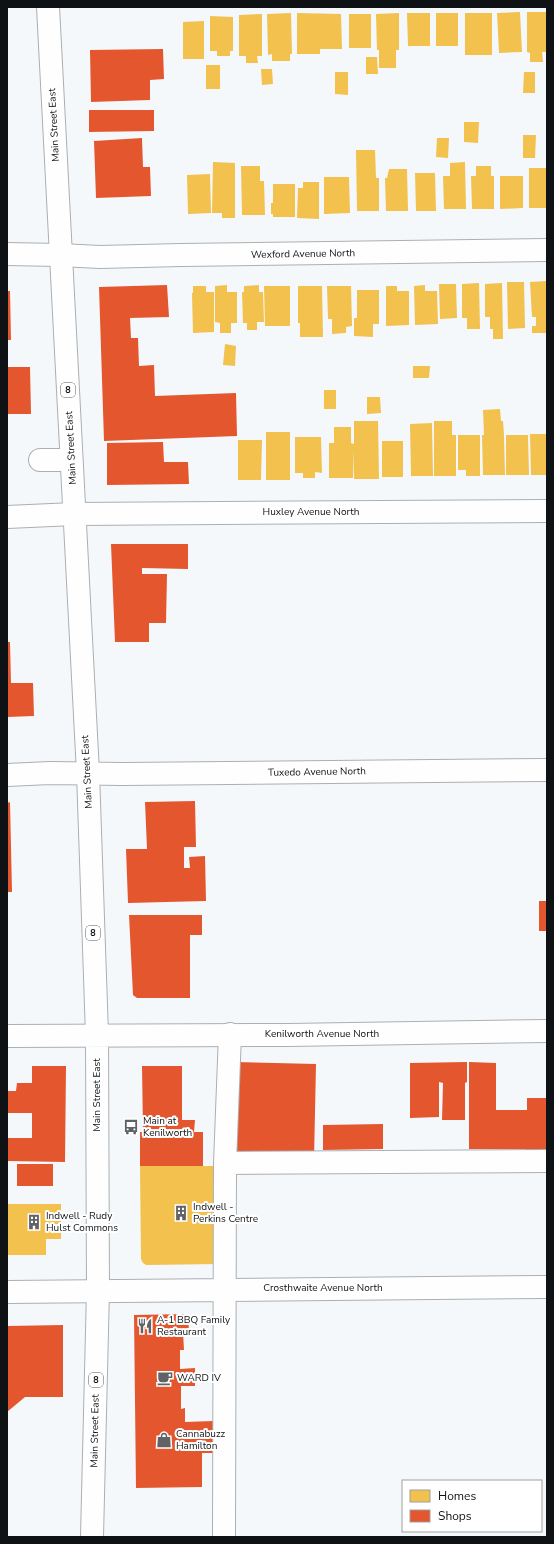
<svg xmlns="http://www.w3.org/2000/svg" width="554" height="1544" font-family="'Nunito Sans',sans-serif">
	<rect width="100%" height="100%" fill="#f5f8fb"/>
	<!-- homes -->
	<path fill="#f2c14e" d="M520 12 522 52 499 53 497 13Z
		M527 12H547V52H542L543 62H530V53L527 52Z
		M291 13 292 54H290V61H272V54L268 55 267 14Z
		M297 13 341 14 342 49H320V54H297Z
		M399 13V50H396V68H379V50H377L376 14Z
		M407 13H430V46H408Z
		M436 13H458V46H436Z
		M465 13H492V55H465Z
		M262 14V56H257L258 63H246V56H239V15Z
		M349 14H371V48H349Z
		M210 16 233 17V51H230V56H217V51H210Z
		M204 21V59H183V22Z
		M366 57H377L378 74H366Z
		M206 65H220V89H206Z
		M261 69H272L273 84 262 85Z
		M335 72H348V95L335 94Z
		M524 72H535V93H523Z
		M464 122H479L478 143 464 142Z
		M523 135H536L535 158H523Z
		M437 138H449L448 158 436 157Z
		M356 150H375L376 178H379V211H357Z
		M213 162 235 163V218H222V213H212Z
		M465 162 466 209H444L443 176H450V163Z
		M241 166H260V181H264L265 215H242Z
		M476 166H491V176H494V209H472L471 176H476Z
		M529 168H547V208H529Z
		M389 169H407L408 211H386L385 178H387Z
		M415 173H435L436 211H416Z
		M210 174 211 213 188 214 187 175Z
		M500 176H523V208L500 209Z
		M324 177H349L350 213 324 214Z
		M303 182H319V219L297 218 298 188H303Z
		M273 184H295V217H273V214H271V203H273Z
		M547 281V333H532V326H536V317H532L530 282Z
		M507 282H524L525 328 508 329Z
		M479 283 480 329H467V318H462V284Z
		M502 283 503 339H493V329H490V317H485V284Z
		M439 284H456L457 318 440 319Z
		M227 285V292H237V323H231V333H220V323L215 322V286Z
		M259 285V292H263L264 322H257V330H247V323H243L242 292H244V286Z
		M425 285V291H437L438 324 415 325 414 286Z
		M193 286H206V292H214V332L193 333 192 293H193Z
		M264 286H290V326H265Z
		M298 286H322L323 337H300V323H298Z
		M327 286H351L352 326 346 327V333L332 334V319H328Z
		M386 286H397V291H409V325L386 326Z
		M357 290H379V324H373V337L354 336V318H357Z
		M225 344 236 346 235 366 223 365Z
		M413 366H430L429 378H413Z
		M324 390H336V409H324Z
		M367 397H380L381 413 367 414Z
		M500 409 501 421H503L504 435 505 475H483L482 435H484L483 410Z
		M354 421H378L379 479H354V450L353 478H329V443H334V427H351V443L354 444Z
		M434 421H452V435H456V476H434Z
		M432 423 433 476H411L410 424Z
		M266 432H290V480H266Z
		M530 434H547V475H531Z
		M458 435H480V476H466V470H458Z
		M506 435H528L529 475H506Z
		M295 437H321L322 473 315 472V478H303V473H295Z
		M238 440H262L261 480H238Z
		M382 441H403V477H382Z
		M140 1166H222L220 1264 146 1265 143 1263 141 1259Z
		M7 1204H61V1239H46V1255H7Z"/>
	<!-- shops -->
	<path fill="#e4572e" d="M163 49 164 79 150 80V100L91 102 90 50Z
		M89 110H154V131L89 132Z
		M142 138 143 167H150L151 196 96 198 94 141Z
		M167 285 169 317 130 318 131 338H138L139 366 154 365 155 396 236 393 237 436 104 441 99 287Z
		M7 291H10L11 340H7Z
		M7 367H30L31 414H7Z
		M163 442 164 462H188L189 484 107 485V443Z
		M111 544H188V569L142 568V574H167L166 623H149V642H115Z
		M7 642H10L11 683H33L34 716 7 717Z
		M195 801 196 847H184V868H190L189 857 205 856 206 901 128 903 126 849H147L145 802Z
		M10 802 12 892H7V803Z
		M539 901H547V931H539Z
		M129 915H202V935H190V998H137L133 995Z
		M235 1062 316 1064 314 1160 233 1159Z
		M467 1062V1082L465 1083V1120H442L443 1083 439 1082V1117L410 1118V1063Z
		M469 1062 496 1063V1110H527V1098H547V1155H526V1149H469Z
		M32 1066H66L65 1162 8 1161V1138H32V1113H7V1091H16L17 1083H32Z
		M142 1066H182V1120H195L194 1132H203V1166H140V1132H143Z
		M383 1124V1149L323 1150V1125Z
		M17 1164H53V1186H17Z
		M188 1314 189 1332H183L184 1350H180V1369L195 1368V1386H181V1409L185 1408V1422L213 1421 214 1453H202V1487L136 1488 134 1315Z
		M63 1325V1397H25L7 1412V1326Z"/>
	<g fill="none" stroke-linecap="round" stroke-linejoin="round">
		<defs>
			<path id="minor" d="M7 254 60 255 100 257 181 255 547 250
				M40 460H71
				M7 517 74 514 547 511
				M7 775 50 773 122 774 547 770
				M225 1163 547 1161
				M7 1292 547 1287
				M224 1537 225 1163 230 1034"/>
			<path id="major" d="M48 7 88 773 97 1035 98 1290 92 1537
				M7 1036 288 1035 547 1031"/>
		</defs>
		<!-- minor casing -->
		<use href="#minor" stroke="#acafb2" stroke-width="24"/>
		<!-- major casing -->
		<use href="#major" stroke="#acafb2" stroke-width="24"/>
		<!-- minor -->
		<use href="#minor" stroke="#fefefe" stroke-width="22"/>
		<!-- major -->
		<use href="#major" stroke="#fefefe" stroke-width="22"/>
	</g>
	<!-- icons -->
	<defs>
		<symbol id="bus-bare" viewBox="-9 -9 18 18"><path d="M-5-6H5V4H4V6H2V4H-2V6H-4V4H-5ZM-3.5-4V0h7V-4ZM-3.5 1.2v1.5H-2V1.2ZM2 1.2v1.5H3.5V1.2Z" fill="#606266" stroke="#fff" stroke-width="2.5" paint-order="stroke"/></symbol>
		<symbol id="building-bare" viewBox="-9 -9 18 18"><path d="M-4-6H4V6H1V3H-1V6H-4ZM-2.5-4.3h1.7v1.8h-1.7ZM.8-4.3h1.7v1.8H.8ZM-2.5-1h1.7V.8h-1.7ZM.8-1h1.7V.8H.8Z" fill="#606266" stroke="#fff" stroke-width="2.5" paint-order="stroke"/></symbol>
		<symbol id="restaurant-bare" viewBox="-9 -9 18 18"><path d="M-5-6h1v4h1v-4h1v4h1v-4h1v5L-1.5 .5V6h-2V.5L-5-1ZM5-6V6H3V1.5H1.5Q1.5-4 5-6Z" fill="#606266" stroke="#fff" stroke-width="2.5" paint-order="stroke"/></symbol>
		<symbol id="cafe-bare" viewBox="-9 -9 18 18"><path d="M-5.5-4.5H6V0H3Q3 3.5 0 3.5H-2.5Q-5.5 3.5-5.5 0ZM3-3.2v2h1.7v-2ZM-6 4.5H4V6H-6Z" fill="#606266" stroke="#fff" stroke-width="2.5" paint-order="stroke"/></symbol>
		<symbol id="shop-bare" viewBox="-9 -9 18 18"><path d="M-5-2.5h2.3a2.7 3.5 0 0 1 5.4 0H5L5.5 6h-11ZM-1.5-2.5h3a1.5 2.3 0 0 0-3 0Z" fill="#606266" stroke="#fff" stroke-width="2.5" paint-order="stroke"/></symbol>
	</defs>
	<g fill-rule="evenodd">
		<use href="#bus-bare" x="120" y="1116" width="22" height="22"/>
		<use href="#building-bare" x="170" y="1202" width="22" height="22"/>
		<use href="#building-bare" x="23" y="1211" width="22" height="22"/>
		<use href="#restaurant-bare" x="134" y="1315" width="22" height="22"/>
		<use href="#cafe-bare" x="154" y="1367" width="22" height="22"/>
		<use href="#shop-bare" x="153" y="1429" width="22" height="22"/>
	</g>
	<g text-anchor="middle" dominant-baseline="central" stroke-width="4" stroke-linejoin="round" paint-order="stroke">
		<!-- shield labels -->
		<g fill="#fff" stroke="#57595b" stroke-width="1">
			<rect x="61" y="383" width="14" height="14" rx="3"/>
			<rect x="86" y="926" width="14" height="14" rx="3"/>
			<rect x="89" y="1373" width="14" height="14" rx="3"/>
		</g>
		<g font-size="9" font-weight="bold" fill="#0f1215">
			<text x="68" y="390">8</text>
			<text x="93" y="933">8</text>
			<text x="96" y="1380">8</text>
		</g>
		<!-- street labels -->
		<g font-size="10" fill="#0f1215" stroke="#fff">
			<text transform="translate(54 125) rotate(-93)">Main Street East</text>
			<text transform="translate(303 254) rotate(-1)">Wexford Avenue North</text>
			<text transform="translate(71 448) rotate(-93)">Main Street East</text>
			<text x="311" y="512">Huxley Avenue North</text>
			<text transform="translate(87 772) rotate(-93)">Main Street East</text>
			<text transform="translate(317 772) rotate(-1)">Tuxedo Avenue North</text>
			<text x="322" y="1034">Kenilworth Avenue North</text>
			<text transform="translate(97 1095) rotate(-90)">Main Street East</text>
			<text x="323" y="1288">Crosthwaite Avenue North</text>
			<text transform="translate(95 1431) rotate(-89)">Main Street East</text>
		</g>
		<!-- poi labels -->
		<g font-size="10" fill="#0f1215" stroke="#fff" text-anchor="start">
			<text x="143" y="1121">Main at<tspan x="143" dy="12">Kenilworth</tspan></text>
			<text x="193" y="1207">Indwell -<tspan x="193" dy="12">Perkins Centre</tspan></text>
			<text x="46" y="1216">Indwell - Rudy<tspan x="46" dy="12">Hulst Commons</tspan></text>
			<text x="157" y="1320">A-1 BBQ Family<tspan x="157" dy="12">Restaurant</tspan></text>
			<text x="177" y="1378">WARD IV</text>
			<text x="176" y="1434">Cannabuzz<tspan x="176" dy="12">Hamilton</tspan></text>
		</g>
	</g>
	<!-- border -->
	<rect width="554" height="1544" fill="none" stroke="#0f1215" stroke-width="16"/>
	<!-- legend -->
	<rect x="402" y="1480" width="140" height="52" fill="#ffffff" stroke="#9fa0a1"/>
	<rect x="410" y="1490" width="20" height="12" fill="#f2c14e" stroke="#9fa0a1"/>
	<text x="438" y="1500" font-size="12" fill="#0f1215">Homes</text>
	<rect x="410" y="1510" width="20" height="12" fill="#e4572e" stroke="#9fa0a1"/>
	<text x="438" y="1520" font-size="12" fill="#0f1215">Shops</text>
</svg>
